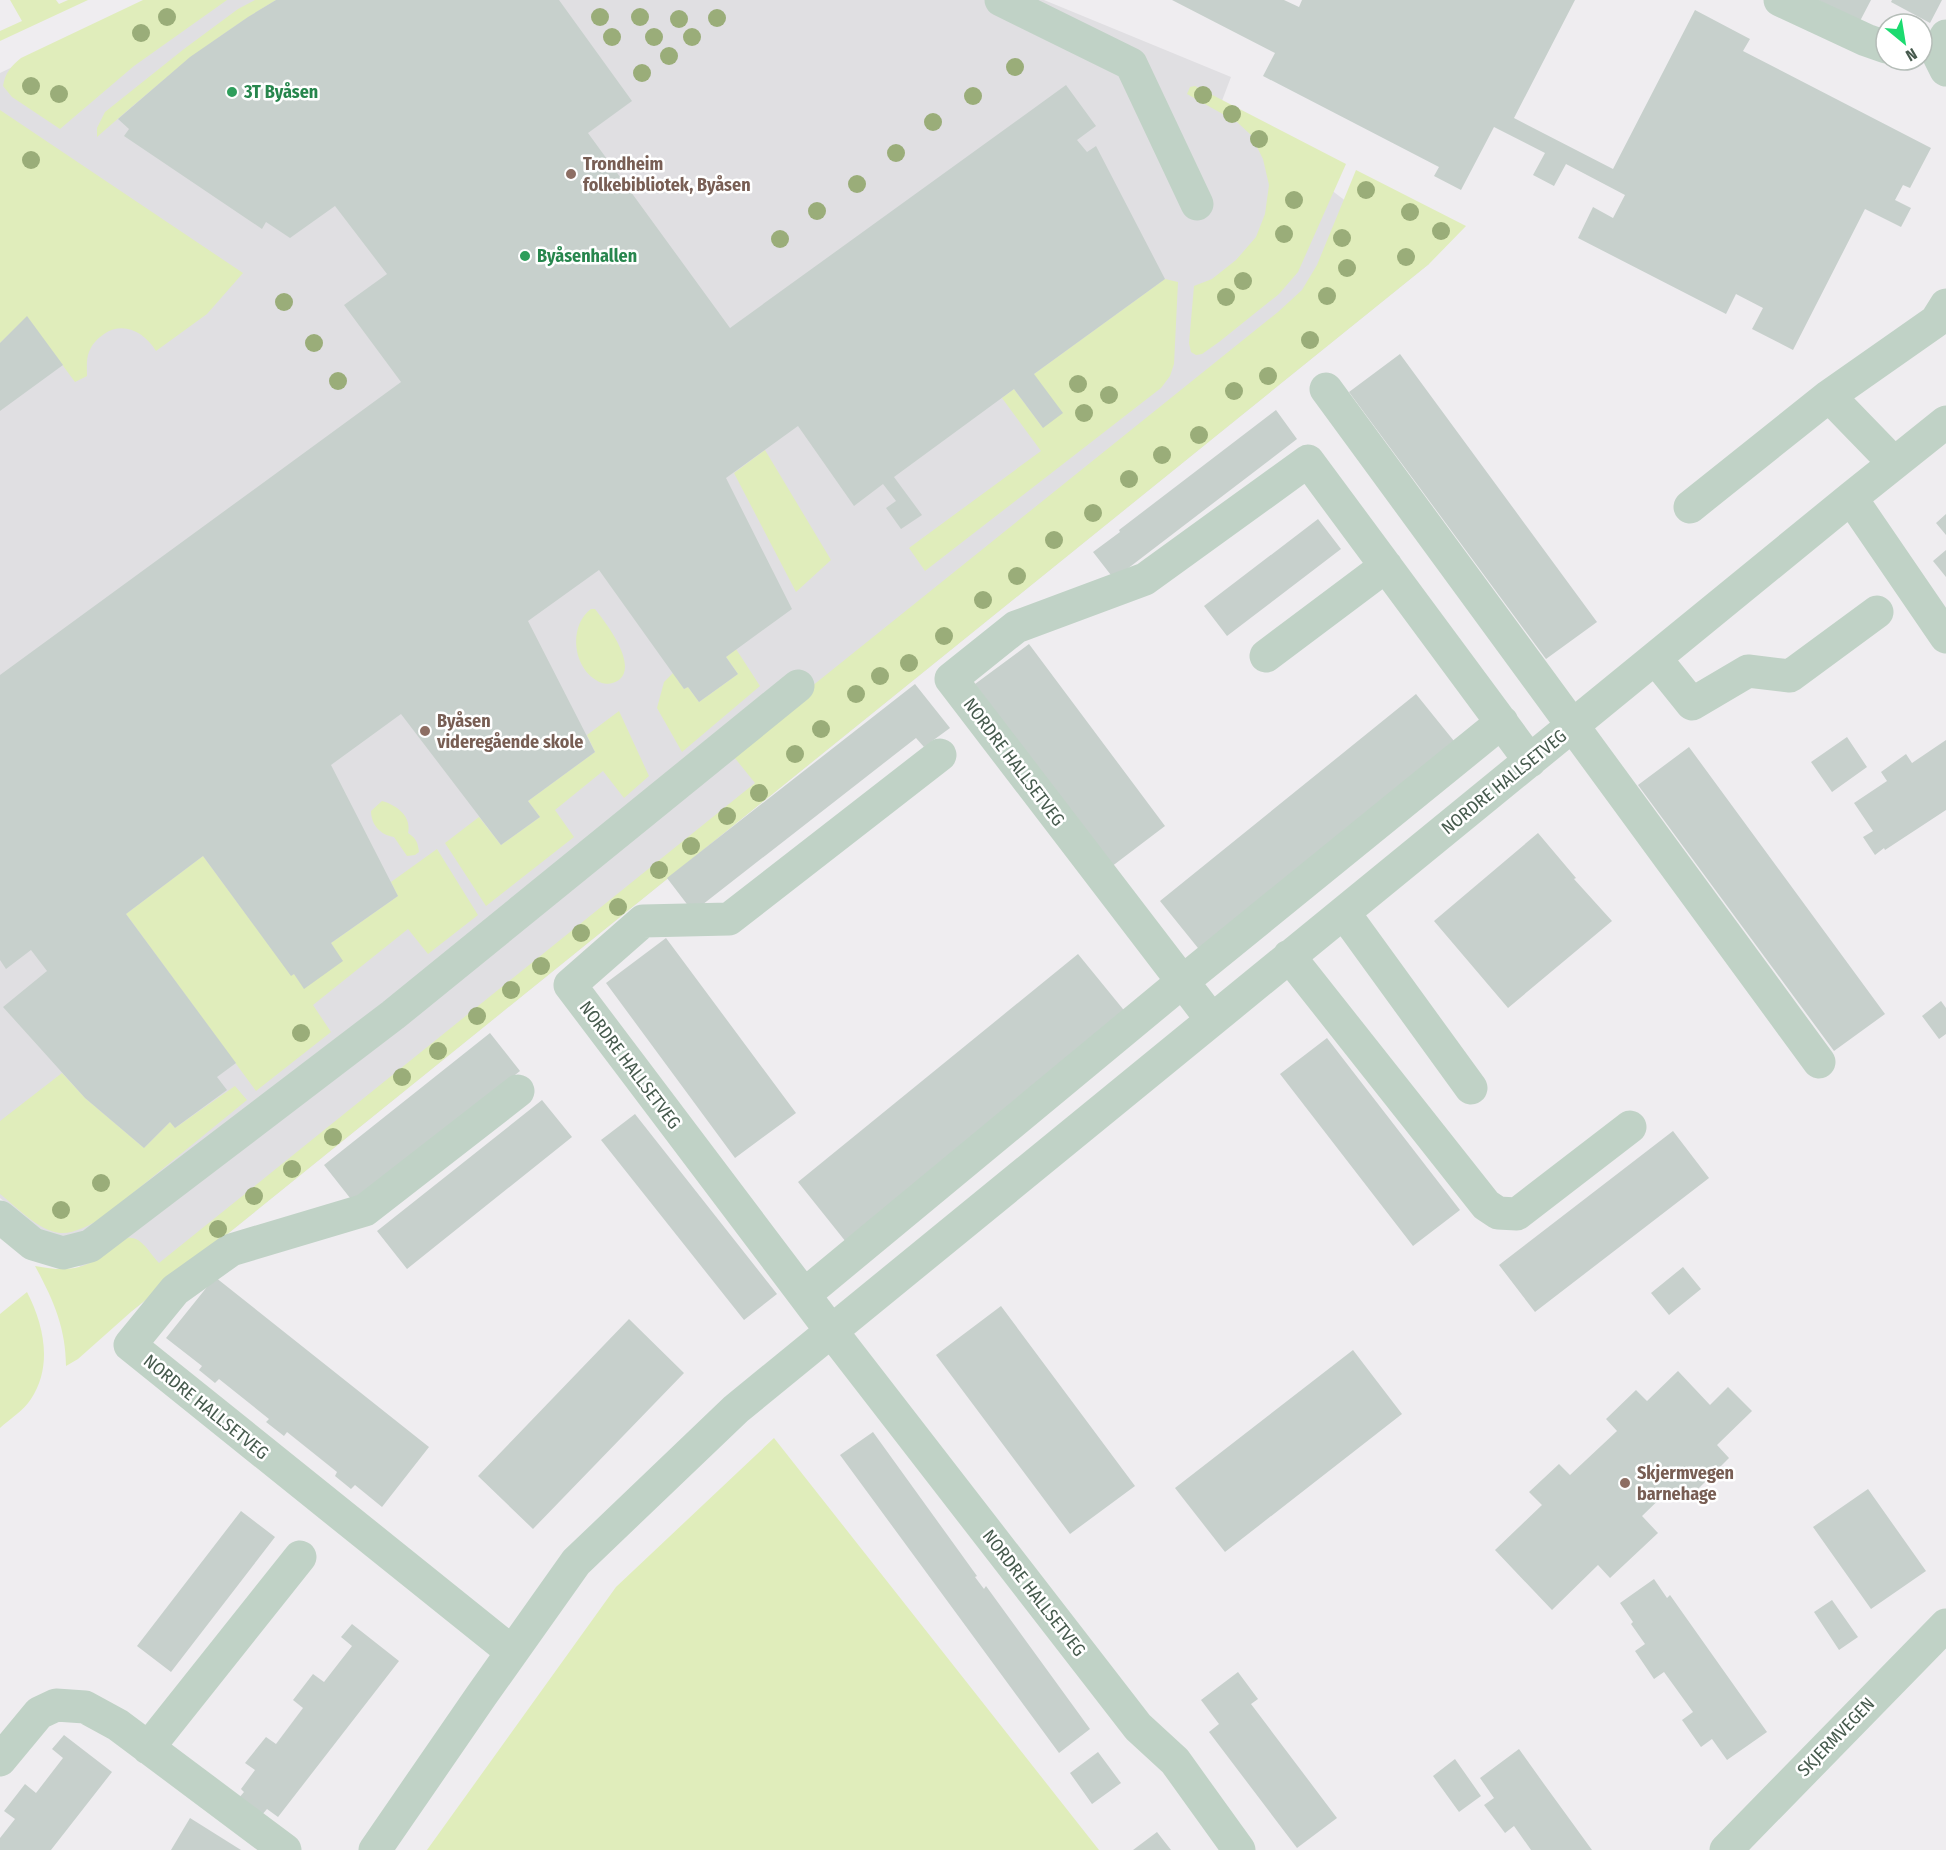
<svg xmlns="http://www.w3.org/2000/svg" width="1946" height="1850" font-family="'Fira Sans Condensed',sans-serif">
	<rect width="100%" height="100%" fill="#efedf0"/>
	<!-- education -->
	<path fill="#e0dfe2" d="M152 0H1044L1231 77 1220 106 1429 264 132 1311 0 1198V73Z"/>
	<!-- green -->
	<path fill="#e0edbb" d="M10 0H56L59 4 68 0H88L0 41V31L22 21Z
		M143 0H227L134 66 60 129 12 97 3 86C5 73 11 66 21 58Z
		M255 0H276C210 39 154 87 97 137V128L105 112 184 49 238 9Z
		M1195 86 1346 164 1298 272 1279 294 1219 342 1202 354 1196 355 1191 352 1189 343 1194 286 1212 279 1236 260 1256 237 1265 214 1269 185 1263 159 1251 135 1237 122 1187 94 1190 87Z
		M0 110 243 273 207 314 156 351C144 332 124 321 104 334 97 339 92 344 89 352 86 359 87 369 87 376L75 382 27 317 0 343Z
		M1356 170 1466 226 1429 264 132 1311 78 1359 66 1366C66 1328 53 1299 35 1266 81 1275 91 1264 127 1238 142 1236 149 1253 159 1263L755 783 730 752 1278 312 1302 290 1317 265Z
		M1165 279 1178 282 1174 364 1170 376 1161 388 925 571 909 548 1041 451 1002 398 1014 389 1043 428 1034 374Z
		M765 450 831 560 796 592 734 473Z
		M591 609H595C606 623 637 663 620 679 616 683 607 685 602 683 573 672 567 627 591 609Z
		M736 649 760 686 682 752 657 708 664 682 673 673 684 689 688 687 699 702 738 674 726 657Z
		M619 711 649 776 624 798 603 771 555 810 574 837 486 906 445 843 479 817 501 845 540 817 528 801 595 752 587 735Z
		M382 801C396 805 412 816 408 833 416 838 418 843 419 852L415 855 407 856 394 837C380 835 371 824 371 811Z
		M437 849 478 915 428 954 408 929 313 1005 331 1032 256 1091 126 914 203 856 291 975 294 974 304 988 333 946 331 943 398 896 391 882Z
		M62 1073 85 1098 144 1148 170 1122 175 1128 235 1086 247 1100 101 1219C89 1225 74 1234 60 1233 37 1230 17 1207 0 1194V1121Z
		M27 1292C44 1325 53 1366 31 1399 24 1410 10 1419 0 1428V1314Z
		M774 1438 1099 1850H427L616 1587Z"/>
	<!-- building -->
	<path fill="#c7d0cc" d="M276 0H559L632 101 588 133 730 328 1066 85 1096 126 1077 140 1087 152 1096 146 1165 279 1034 374 1063 413 1043 428 1014 389 894 477 922 515 901 529 886 508 896 501 883 484 854 506 798 426 726 478 792 609 726 657 738 674 699 702 688 687 684 689 599 570 528 621 595 752 528 801 540 817 501 845 401 714 331 765 398 896 331 943 343 961 304 989 294 974 291 976 203 856 126 914 236 1063 217 1077 227 1090 175 1128 170 1122 144 1148 85 1098 3 1007 47 971 31 950 6 969 0 960V675L401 382 344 305 387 274 335 206 290 238 266 222 262 229 124 136 129 129 118 119 190 57 248 17Z
		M1172 0H1284L1299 7 1302 0H1575L1514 118 1613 169 1695 10 1750 39 1743 51 1931 148 1910 188 1903 185 1895 200 1911 208 1901 227 1865 209 1793 350 1752 329 1763 308 1736 294 1726 314 1578 238 1593 207 1613 218 1625 195 1566 164 1554 186 1533 175 1545 153 1494 127 1461 190 1434 176 1439 167 1263 76 1275 53Z
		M1818 0H1871L1860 21Z
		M1892 0H1942L1930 23 1891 2Z
		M27 316 63 365 0 411V343Z
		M1400 354 1597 622 1546 659 1349 392Z
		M1276 410 1297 439 1114 579 1093 552 1120 532 1119 530Z
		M1946 514V535L1936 523Z
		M1318 519 1341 549 1227 636 1204 606Z
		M1946 550V577L1933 561Z
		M1029 644 1165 826 1111 867 975 684Z
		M915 684 950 728 924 747 916 738 693 912 667 878Z
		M1416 694 1458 746 1202 953 1160 901Z
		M1847 737 1867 767 1832 792 1811 762Z
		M1946 740V810L1885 850 1884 848 1875 855 1863 837 1873 831 1854 803 1887 781 1881 772 1906 754 1912 763Z
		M1689 747 1885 1014 1834 1051 1638 785Z
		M1538 833 1576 878 1574 879 1612 921 1508 1008 1434 921Z
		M666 938 796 1113 735 1158 606 983Z
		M1078 954 1127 1014 846 1242 798 1182Z
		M1941 1001 1946 1008V1034L1939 1039 1922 1016Z
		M490 1033 520 1071 354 1203 324 1165Z
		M1327 1038 1460 1210 1413 1246 1280 1074Z
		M542 1100 572 1137 407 1269 377 1231Z
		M635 1114 777 1294 744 1320 601 1140Z
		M1673 1131 1709 1178 1535 1312 1499 1265Z
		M1683 1267 1701 1289 1669 1315 1651 1293Z
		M215 1277 429 1447 382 1507 355 1485 351 1489 335 1476 337 1472 287 1432 284 1436 266 1422 269 1419 219 1379 215 1383 199 1370 202 1366 166 1338Z
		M1001 1306 1135 1486 1070 1534 936 1355Z
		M629 1319 684 1373 533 1529 478 1476Z
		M1353 1350 1402 1414 1225 1552 1175 1488Z
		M1678 1371 1710 1405 1728 1387 1752 1411 1717 1445 1729 1458 1685 1502 1671 1488 1642 1516 1658 1533 1610 1578 1598 1565 1552 1610 1495 1550 1542 1505 1529 1492 1559 1464 1570 1475 1617 1431 1606 1419 1636 1390 1647 1401Z
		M873 1432 977 1576 975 1577 984 1589 986 1586 1090 1729 1059 1753 840 1455Z
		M1868 1489 1926 1571 1871 1609 1813 1527Z
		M241 1511 275 1537 171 1672 137 1646Z
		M1654 1579 1667 1598 1670 1595 1767 1732 1727 1760 1712 1739 1701 1747 1682 1720 1693 1712 1664 1672 1654 1679 1635 1651 1645 1644 1631 1624 1633 1622 1620 1603Z
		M1832 1600 1858 1637 1839 1650 1814 1612Z
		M352 1624 399 1661 278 1817 267 1809 261 1816 238 1799 244 1792 241 1789 255 1770 245 1763 266 1737 276 1744 303 1708 293 1700 313 1674 324 1682 352 1646 341 1637Z
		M1238 1672 1258 1699 1251 1704 1337 1818 1297 1848 1209 1732 1219 1724 1201 1700Z
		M64 1735 112 1772 51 1850H0V1838L15 1819 4 1811 25 1784 36 1793 63 1758 52 1749Z
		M1519 1749 1544 1784 1592 1850H1531L1514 1826 1505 1833 1484 1805 1494 1798 1480 1778Z
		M1098 1752 1121 1783 1092 1804 1070 1773Z
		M1455 1759 1481 1796 1459 1812 1433 1776Z
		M190 1818 241 1850H171Z
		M1157 1832 1171 1850H1133Z"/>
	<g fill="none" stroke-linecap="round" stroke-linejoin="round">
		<!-- minor -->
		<path stroke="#c0d2c6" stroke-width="33" d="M1001 0 1131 64 1197 204
			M1780 0 1866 40 1886 47
			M1946 36 1937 52 1946 70
			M1326 389 1819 1062
			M1829 396 1894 463
			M1851 498 1946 637
			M1690 507 1829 396 1936 321 1946 305
			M1266 656 1386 566
			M1655 658 1692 704 1748 671 1790 676 1877 612
			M940 755 729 919 643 921 570 985 832 1332 1138 1727 1175 1761 1239 1850
			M1344 913 1471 1088
			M1289 956 1486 1205 1498 1213 1517 1214 1630 1127
			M1212 1020 951 679 1016 627 1145 579 1308 461 1530 761
			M0 1217 33 1244 63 1253 90 1246 393 1015 798 686
			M804 1295 1182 982 1502 722
			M512 1652 130 1345 175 1290 231 1250 365 1210 518 1091
			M148 1748 300 1557
			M0 1760 39 1713 56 1705 85 1707 118 1725 285 1850
			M375 1850 481 1696 576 1562 736 1409 1851 498 1946 422
			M1726 1850 1946 1625"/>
	</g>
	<!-- trees -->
	<g fill="#9aad79">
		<circle cx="167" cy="17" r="9"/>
		<circle cx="600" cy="17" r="9"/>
		<circle cx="640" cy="17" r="9"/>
		<circle cx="717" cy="18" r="9"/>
		<circle cx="679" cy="19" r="9"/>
		<circle cx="141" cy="33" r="9"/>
		<circle cx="612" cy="37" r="9"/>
		<circle cx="654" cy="37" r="9"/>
		<circle cx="692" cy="37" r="9"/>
		<circle cx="669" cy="56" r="9"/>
		<circle cx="1015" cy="67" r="9"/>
		<circle cx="642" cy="73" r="9"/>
		<circle cx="31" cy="86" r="9"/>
		<circle cx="59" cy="94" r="9"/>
		<circle cx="1203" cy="95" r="9"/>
		<circle cx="973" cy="96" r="9"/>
		<circle cx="1232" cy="114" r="9"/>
		<circle cx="933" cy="122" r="9"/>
		<circle cx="1259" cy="139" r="9"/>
		<circle cx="896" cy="153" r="9"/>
		<circle cx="31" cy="160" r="9"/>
		<circle cx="857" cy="184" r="9"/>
		<circle cx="1366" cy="190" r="9"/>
		<circle cx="1294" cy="200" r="9"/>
		<circle cx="817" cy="211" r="9"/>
		<circle cx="1410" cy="212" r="9"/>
		<circle cx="1441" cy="231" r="9"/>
		<circle cx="1284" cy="234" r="9"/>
		<circle cx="1342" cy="238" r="9"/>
		<circle cx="780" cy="239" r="9"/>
		<circle cx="1406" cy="257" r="9"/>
		<circle cx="1347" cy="268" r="9"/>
		<circle cx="1243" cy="281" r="9"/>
		<circle cx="1327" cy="296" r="9"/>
		<circle cx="1226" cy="297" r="9"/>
		<circle cx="284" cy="302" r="9"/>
		<circle cx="1310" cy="340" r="9"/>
		<circle cx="314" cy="343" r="9"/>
		<circle cx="1268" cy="376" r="9"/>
		<circle cx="338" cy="381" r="9"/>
		<circle cx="1078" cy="384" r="9"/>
		<circle cx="1234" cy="391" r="9"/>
		<circle cx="1109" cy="395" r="9"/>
		<circle cx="1084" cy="413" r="9"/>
		<circle cx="1199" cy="435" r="9"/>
		<circle cx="1162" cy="455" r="9"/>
		<circle cx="1129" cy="479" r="9"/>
		<circle cx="1093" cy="513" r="9"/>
		<circle cx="1054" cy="540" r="9"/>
		<circle cx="1017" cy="576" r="9"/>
		<circle cx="983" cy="600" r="9"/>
		<circle cx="944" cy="636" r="9"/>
		<circle cx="909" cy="663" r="9"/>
		<circle cx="880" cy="676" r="9"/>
		<circle cx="856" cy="694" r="9"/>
		<circle cx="821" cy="729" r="9"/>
		<circle cx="795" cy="754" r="9"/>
		<circle cx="759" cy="793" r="9"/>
		<circle cx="727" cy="816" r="9"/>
		<circle cx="691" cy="846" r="9"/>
		<circle cx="659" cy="870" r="9"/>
		<circle cx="618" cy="907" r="9"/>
		<circle cx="581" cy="933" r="9"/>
		<circle cx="541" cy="966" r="9"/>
		<circle cx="511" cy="990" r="9"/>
		<circle cx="477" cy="1016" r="9"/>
		<circle cx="301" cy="1033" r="9"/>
		<circle cx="438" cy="1051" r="9"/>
		<circle cx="402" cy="1077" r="9"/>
		<circle cx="333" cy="1137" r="9"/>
		<circle cx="292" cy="1169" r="9"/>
		<circle cx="101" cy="1183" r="9"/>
		<circle cx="254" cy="1196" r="9"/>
		<circle cx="61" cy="1210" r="9"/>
		<circle cx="218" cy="1229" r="9"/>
	</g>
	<!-- markers -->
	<g fill="#2e9e5b" stroke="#fff" stroke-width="2">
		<circle cx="232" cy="92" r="6"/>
		<circle cx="525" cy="256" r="6"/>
	</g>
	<g fill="#8d6e63" stroke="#fff" stroke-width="2">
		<circle cx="571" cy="174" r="6"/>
		<circle cx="425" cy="731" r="6"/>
		<circle cx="1625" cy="1483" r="6"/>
	</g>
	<g text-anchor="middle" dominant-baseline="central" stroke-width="5" stroke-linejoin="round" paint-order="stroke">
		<!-- leisure labels -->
		<g font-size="18" font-weight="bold" fill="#27864d" stroke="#fff" text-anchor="start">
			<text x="244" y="92">3T Byåsen</text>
			<text x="537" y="256">Byåsenhallen</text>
		</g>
		<!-- education labels -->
		<g font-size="18" font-weight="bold" fill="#785e54" stroke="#fff" text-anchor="start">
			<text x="583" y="164">Trondheim<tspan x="583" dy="21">folkebibliotek, Byåsen</tspan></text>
			<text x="437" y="721">Byåsen<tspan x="437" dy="21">videregående skole</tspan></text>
			<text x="1637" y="1473">Skjermvegen<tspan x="1637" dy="21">barnehage</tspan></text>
		</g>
		<!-- street labels -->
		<g font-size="18" fill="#465a4d" stroke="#fff">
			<text transform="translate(1014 762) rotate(53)">NORDRE HALLSETVEG</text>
			<text transform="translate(1504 782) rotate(-39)">NORDRE HALLSETVEG</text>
			<text transform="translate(630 1065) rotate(53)">NORDRE HALLSETVEG</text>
			<text transform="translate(206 1407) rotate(39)">NORDRE HALLSETVEG</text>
			<text transform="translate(1034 1593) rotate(52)">NORDRE HALLSETVEG</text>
			<text transform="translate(1836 1737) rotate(-46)">SKJERMVEGEN</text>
		</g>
	</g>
	<!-- north arrow -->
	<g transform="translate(1904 42) rotate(150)"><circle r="28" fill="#ffffff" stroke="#b5bdb8" stroke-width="1.5"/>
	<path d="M0-4.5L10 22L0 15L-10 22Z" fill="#1cdb70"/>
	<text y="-9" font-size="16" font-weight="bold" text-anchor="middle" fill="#465a4d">N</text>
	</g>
</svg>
